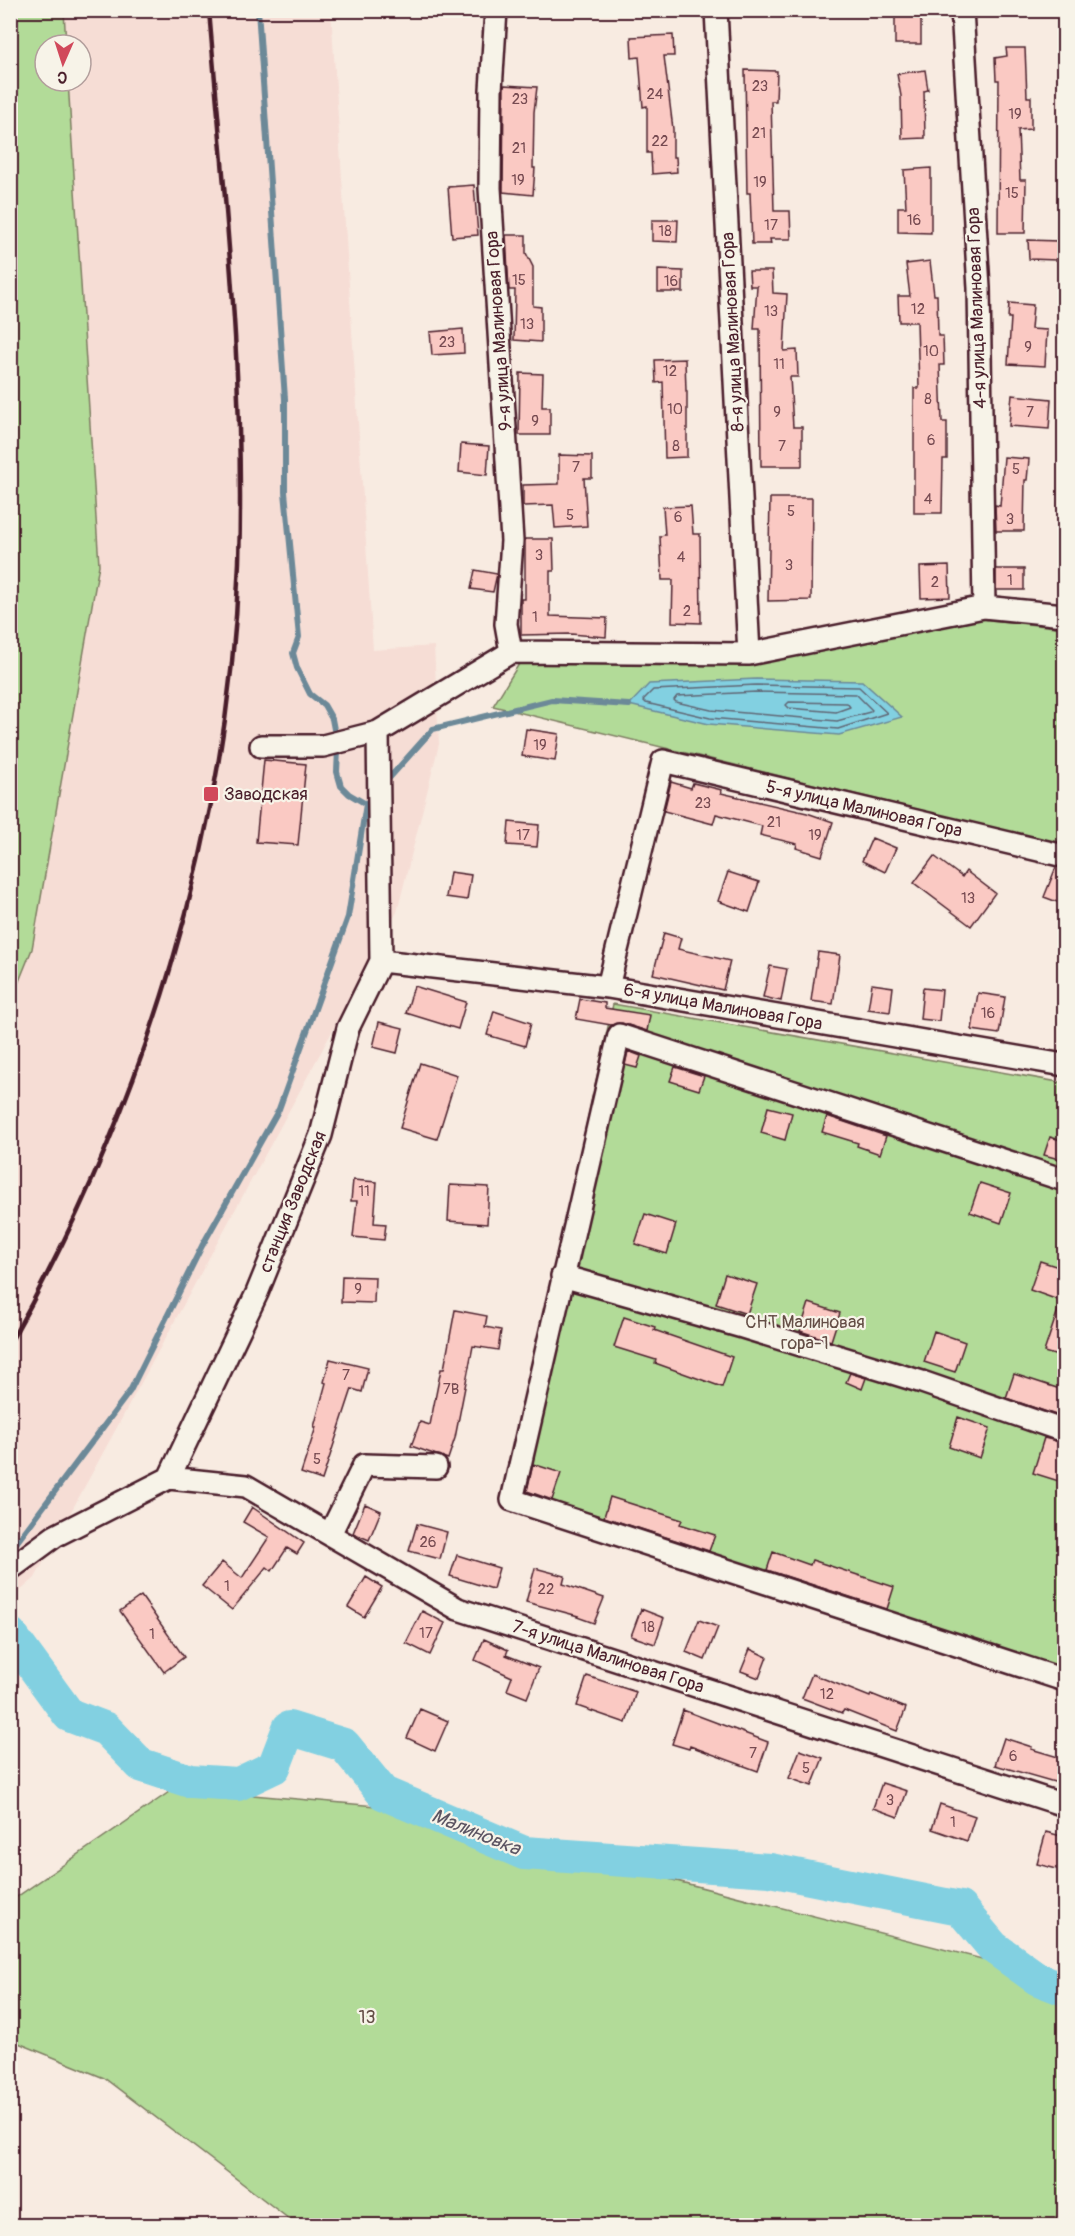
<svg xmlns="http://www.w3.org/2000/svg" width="1075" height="2236" font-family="Pangolin,sans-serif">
	<rect width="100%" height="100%" fill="#f8ebe1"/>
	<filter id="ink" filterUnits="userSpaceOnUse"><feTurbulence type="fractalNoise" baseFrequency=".0167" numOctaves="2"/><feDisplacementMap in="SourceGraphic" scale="12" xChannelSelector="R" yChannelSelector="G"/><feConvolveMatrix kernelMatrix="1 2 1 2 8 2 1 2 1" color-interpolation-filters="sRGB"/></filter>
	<g filter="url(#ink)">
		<!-- built -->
		<path fill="#f6ddd5" d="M64 11H331L373 650 434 646 439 744 397 912 35 1578 11 1599V1001L32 949 99 565 68 81H81V45H66Z"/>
		<!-- green -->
		<path fill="#b2db98" stroke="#7e7d62" stroke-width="1.5" d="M11 10 64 11 66 45H45V81H68L99 565 32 949 11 1001Z
			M980 619 1064 628V845L493 706 522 659 750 662Z
			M613 1004 1064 1083V1691L502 1505Z
			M175 1788 387 1807 1064 1980V2225H297L104 2078 11 2040V1901Z"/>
		<!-- water -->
		<path fill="#82d0e1" stroke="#6c8998" stroke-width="1.5" d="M756 679 862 681 902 717 839 735 709 724 629 705 649 684Z"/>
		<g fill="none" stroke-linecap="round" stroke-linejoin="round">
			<!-- shore -->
			<path stroke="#606674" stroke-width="1.5" d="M756 685 859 687 887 713 838 729 710 718 646 703 643 700 653 690Z
				M756 692 856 694 872 710 870 712 837 721 711 710 676 702 674 700 677 696Z
				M789 702 847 703 850 707 836 712 789 708 786 705Z"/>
			<!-- stream -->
			<path stroke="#6c8998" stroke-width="6" d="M258 10 285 399V492L299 637 293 653 297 668 310 694 324 705 332 719 338 750 337 772 341 786 349 794 366 804
				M384 784 433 729 552 700 629 705
				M10 1546 17 1542 130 1391 202 1246 279 1109 348 917 366 804 373 796"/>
			<!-- river -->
			<path stroke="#82d0e1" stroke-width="34" d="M10 1634 69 1715 106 1729 141 1765 190 1781 238 1784 274 1767 289 1728 344 1745 383 1793 524 1853 770 1870 960 1908 993 1947 1038 1979 1064 1989"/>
		</g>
		<!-- building -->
		<path fill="#fac9c3" stroke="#4a1f2b" stroke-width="1.5" d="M895 17H921V44H895Z
			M673 35 674 56H664L673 129V157H676L677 172 652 174 651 153H647V106L643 107 639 57 632 58 631 37Z
			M1006 48H1025L1027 97H1031V129L1018 130 1020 180H1026L1025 233H998L999 80H996L995 58 1007 56Z
			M745 70 777 71 776 101H771L774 211H790L791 239H770L771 244H752L750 193H747Z
			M925 70 928 90 924 91 925 138 902 139 901 96 897 74Z
			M504 85 537 87 534 112 533 168H535L533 195 503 192Z
			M931 168V233L898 232V207H906L904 170Z
			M474 185 478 235 452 237 448 187Z
			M652 220H678L677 242 652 241Z
			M506 235H526V253L533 267V306L541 307V342L514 340 515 290H509Z
			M1028 240 1058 241 1057 260 1029 259Z
			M930 261 934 295H937L938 336H943L944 365H940L942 422H947V459H943L942 513H914V388H919L917 322H899L898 296H910L906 264Z
			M658 270 683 271V292H658Z
			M749 271H772L773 293 787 294 784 351 797 350 798 377H790L793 427H802V466H761L760 329H754L757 286H750Z
			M1009 303 1033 305 1031 329 1047 330 1045 366 1008 364 1011 318H1008Z
			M463 329 464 353 432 355 430 332Z
			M685 359 686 391H687V457L665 458 663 382 656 383 655 360Z
			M520 373 543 374 542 407H550V435H519Z
			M1012 395 1051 399 1049 429 1009 426Z
			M461 444 489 446 487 475 459 472Z
			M559 455 592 456V478H584L587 526 555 528 553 505 523 506V485L559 484Z
			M1004 457 1029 459 1027 480H1025L1024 531H996L995 505 1000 506Z
			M770 498H812L811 600 768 601Z
			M691 506 693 534H700L701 623 672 622 673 580H662L660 536 665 535 663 507Z
			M525 539H553L554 571H550V616L607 618 606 637 571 634 521 635V599H525Z
			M949 566 950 597 921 598 920 567Z
			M996 569H1024V590H996Z
			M475 570 497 574 493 592 471 589Z
			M526 729 559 734 555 761 522 756Z
			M264 760 306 764 298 845 256 842Z
			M671 782 691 788 693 783 722 790 721 793 807 813 833 822 822 856 796 848 797 844 760 835 762 826 716 814 713 824 664 811Z
			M509 822 539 825 537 847 507 845Z
			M872 838 896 848 885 872 862 861Z
			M934 856 962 877 966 871 995 893 971 926 914 883Z
			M1056 867 1065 868V905L1044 897Z
			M450 872 471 875 467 900 446 897Z
			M728 872 759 882 749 912 718 901Z
			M664 933 681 938 678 949 730 961 723 990 653 974Z
			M818 952 840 955 833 1004 811 1001Z
			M770 966 787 969 781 1001 763 997Z
			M872 984 893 987 890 1012 868 1009Z
			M414 986 466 1002 458 1029 406 1013Z
			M923 988 942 990 939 1021 920 1019Z
			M978 993 1005 997 999 1034 972 1030Z
			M580 999 605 1003V1008L650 1015 647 1031 622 1023 611 1025 576 1019Z
			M494 1011 531 1023 525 1046 487 1035Z
			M379 1022 403 1028 397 1053 373 1047Z
			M628 1051 641 1056 637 1068 625 1065Z
			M420 1063 457 1075 437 1139 400 1128Z
			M675 1067 704 1076 699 1090 670 1081Z
			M768 1107 792 1113 785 1140 761 1133Z
			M827 1116 886 1136 880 1154 857 1146 858 1143 822 1132Z
			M1050 1137 1064 1141 1059 1159 1044 1155Z
			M353 1180 377 1182 374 1223 386 1224 384 1240 353 1237 357 1201H351Z
			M980 1183 1011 1193 1001 1223 970 1212Z
			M450 1185 489 1187 487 1224 448 1221Z
			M645 1214 676 1224 667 1254 635 1244Z
			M1040 1261 1065 1269V1290L1062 1298H1065V1358L1044 1352 1061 1301 1030 1290Z
			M725 1274 757 1284 747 1314 716 1304Z
			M342 1276 375 1277 374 1303 341 1302Z
			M809 1303 840 1313 831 1341 800 1331Z
			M455 1310 487 1316 485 1327 501 1330 498 1350 473 1346 455 1438 448 1459 411 1446 420 1422 430 1425 441 1369H444Z
			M624 1317 655 1327 654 1330 732 1357 722 1387 655 1363 656 1360 614 1347Z
			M934 1331 965 1342 955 1372 924 1362Z
			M330 1359 368 1368 362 1392 352 1389 322 1480 301 1473 316 1427H314L326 1383 324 1382Z
			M850 1373 866 1378 862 1389 846 1382Z
			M1014 1374 1060 1389 1062 1385 1065 1386V1418L1006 1398Z
			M958 1417 990 1428 980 1458 949 1447Z
			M1044 1438 1065 1443V1483L1033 1473Z
			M533 1464 561 1473 552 1500 527 1491Z
			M610 1497 682 1520 680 1524 715 1535 709 1551 604 1517Z
			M365 1504 381 1511 369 1540 353 1533Z
			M252 1507 304 1543 297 1554 287 1548 272 1571 267 1567 232 1610 202 1586 222 1562 242 1578 269 1537 243 1522Z
			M417 1524 447 1532 440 1559 409 1551Z
			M773 1552 810 1565 812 1560 894 1587 887 1609 767 1570Z
			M457 1555 499 1568 493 1589 450 1576Z
			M535 1568 565 1576 563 1584 604 1598 594 1623 577 1617 578 1616 526 1602Z
			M366 1577 382 1587 364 1617 348 1607Z
			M141 1596 184 1657 164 1672 120 1611Z
			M641 1609 664 1618 655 1644 631 1636Z
			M422 1611 445 1623 430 1655 406 1643Z
			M699 1620 718 1627 705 1660 686 1652Z
			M484 1639 508 1650 506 1655 539 1668 527 1698 507 1690 512 1677 475 1660Z
			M750 1649 767 1657 759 1678 741 1671Z
			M812 1674 870 1697 871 1694 906 1708 897 1731 844 1710 842 1713 802 1698Z
			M587 1676 636 1692 626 1723 577 1706Z
			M420 1709 448 1721 435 1751 407 1738Z
			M683 1710 768 1742 758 1771 690 1746 689 1749 672 1744Z
			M1004 1738 1032 1747 1031 1749 1065 1759V1785L995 1765Z
			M800 1750 823 1758 812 1786 789 1778Z
			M882 1783 907 1791 898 1817 873 1808Z
			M940 1804 975 1816 967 1841 932 1829Z
			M1046 1832 1065 1837V1871L1037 1864Z"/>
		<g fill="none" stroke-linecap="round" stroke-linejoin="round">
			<defs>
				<path id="minor" d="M496 10 491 90 490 188 512 541 506 624 511 652
					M716 10 749 654
					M962 10 979 288 984 607
					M261 746H323L378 732 511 652 749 654 984 607 1064 615
					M381 961 608 987 1064 1065
					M608 987 663 761 1064 856
					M1064 1180 619 1035 512 1500 1064 1680
					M562 1276 742 1327 922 1382 1064 1431
					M169 1478 246 1486 458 1609 1064 1805
					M330 1534 364 1465 436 1467
					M10 1569 55 1536 169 1478 257 1293 321 1135 348 1028 381 961 378 732"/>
			</defs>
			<!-- minor casing -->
			<use href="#minor" stroke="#4a1f2b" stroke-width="26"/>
			<!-- path -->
			<path stroke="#4a1f2b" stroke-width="4" stroke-dasharray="1.5 4.5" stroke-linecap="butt" d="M1047 2226 1064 2212"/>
			<!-- minor -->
			<use href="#minor" stroke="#f7f3e8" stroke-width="21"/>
			<!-- rail -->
			<path stroke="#4a1f2b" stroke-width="4.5" d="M10 1343C144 1106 229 835 239 562 245 378 224 194 209 10"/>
		</g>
	</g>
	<!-- markers -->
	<rect fill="#d1495b" stroke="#f7f3e8" stroke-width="2" x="203" y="786" width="16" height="16" rx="3"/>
	<g text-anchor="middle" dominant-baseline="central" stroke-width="4.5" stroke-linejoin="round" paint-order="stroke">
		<!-- number labels -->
		<g font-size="15" fill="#764a51">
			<text x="760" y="86">23</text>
			<text x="655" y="94">24</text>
			<text x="520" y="99">23</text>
			<text x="1015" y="114">19</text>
			<text x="759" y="133">21</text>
			<text x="660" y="141">22</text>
			<text x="519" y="148">21</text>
			<text x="518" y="180">19</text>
			<text x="760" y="182">19</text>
			<text x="1012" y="193">15</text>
			<text x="914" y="220">16</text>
			<text x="771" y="225">17</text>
			<text x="665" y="231">18</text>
			<text x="519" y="280">15</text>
			<text x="671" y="281">16</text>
			<text x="918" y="309">12</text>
			<text x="771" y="311">13</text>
			<text x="527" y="324">13</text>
			<text x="447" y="342">23</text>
			<text x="1028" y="347">9</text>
			<text x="931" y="351">10</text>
			<text x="779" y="364">11</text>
			<text x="670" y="371">12</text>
			<text x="928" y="399">8</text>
			<text x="675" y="409">10</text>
			<text x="777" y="412">9</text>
			<text x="1030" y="412">7</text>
			<text x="535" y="421">9</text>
			<text x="931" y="440">6</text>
			<text x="676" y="446">8</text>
			<text x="782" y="446">7</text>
			<text x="576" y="467">7</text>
			<text x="1016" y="469">5</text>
			<text x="928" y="499">4</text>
			<text x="791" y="511">5</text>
			<text x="570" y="515">5</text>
			<text x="678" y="517">6</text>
			<text x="1010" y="519">3</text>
			<text x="539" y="555">3</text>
			<text x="681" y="557">4</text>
			<text x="789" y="565">3</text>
			<text x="1010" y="580">1</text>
			<text x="935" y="582">2</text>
			<text x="687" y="611">2</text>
			<text x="535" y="617">1</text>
			<text x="540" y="745">19</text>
			<text x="703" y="803">23</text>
			<text x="774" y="822">21</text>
			<text x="523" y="835">17</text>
			<text x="815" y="835">19</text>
			<text x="968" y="898">13</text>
			<text x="988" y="1013">16</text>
			<text x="364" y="1191">11</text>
			<text x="358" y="1289">9</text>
			<text x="346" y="1375">7</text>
			<text x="451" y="1389">7В</text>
			<text x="317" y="1459">5</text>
			<text x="428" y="1542">26</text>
			<text x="227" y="1586">1</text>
			<text x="546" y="1589">22</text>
			<text x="648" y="1627">18</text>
			<text x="426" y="1633">17</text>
			<text x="152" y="1634">1</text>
			<text x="827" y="1694">12</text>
			<text x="753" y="1753">7</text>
			<text x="1013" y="1756">6</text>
			<text x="806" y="1768">5</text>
			<text x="890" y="1800">3</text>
			<text x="953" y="1822">1</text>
		</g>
		<!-- street labels -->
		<g font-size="18" fill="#4a1f2b" stroke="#f7f3e8">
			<text transform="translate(977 308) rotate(-92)">4-я улица Малиновая Гора</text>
			<text transform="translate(499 331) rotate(-94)">9-я улица Малиновая Гора</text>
			<text transform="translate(733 332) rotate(-93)">8-я улица Малиновая Гора</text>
			<text transform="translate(864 809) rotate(13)">5-я улица Малиновая Гора</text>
			<text transform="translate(723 1007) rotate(10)">6-я улица Малиновая Гора</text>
			<text transform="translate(293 1202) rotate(-68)">станция Заводская</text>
			<text transform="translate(608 1657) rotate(18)">7-я улица Малиновая Гора</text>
		</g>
		<!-- poi labels -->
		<g font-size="18" fill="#4a1f2b" stroke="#f7f3e8" text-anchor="start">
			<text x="224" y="794">Заводская</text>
		</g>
		<!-- park labels -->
		<g font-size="18" fill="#644e46" stroke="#f7f3e8">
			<text x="805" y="1322">СНТ Малиновая<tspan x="805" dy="21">гора-1</tspan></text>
			<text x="367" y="2017">13</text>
		</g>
		<!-- water labels -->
		<g font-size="20" font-style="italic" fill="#5b5462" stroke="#f7f3e8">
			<text transform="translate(476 1832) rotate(22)">Малиновка</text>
		</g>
	</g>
	<!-- margin -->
	<rect width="1075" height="2236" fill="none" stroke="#f7f3e8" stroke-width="36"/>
	<rect x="18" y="18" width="1039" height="2200" fill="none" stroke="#4a1f2b" stroke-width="2" filter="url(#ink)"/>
	<!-- north arrow -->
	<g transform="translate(63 63) rotate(183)"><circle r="28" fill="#f7f3e8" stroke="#b29e9c" stroke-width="1.5"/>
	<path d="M0-4.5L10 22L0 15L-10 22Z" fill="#d1495b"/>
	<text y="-9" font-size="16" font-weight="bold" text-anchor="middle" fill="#4a1f2b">С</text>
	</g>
</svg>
